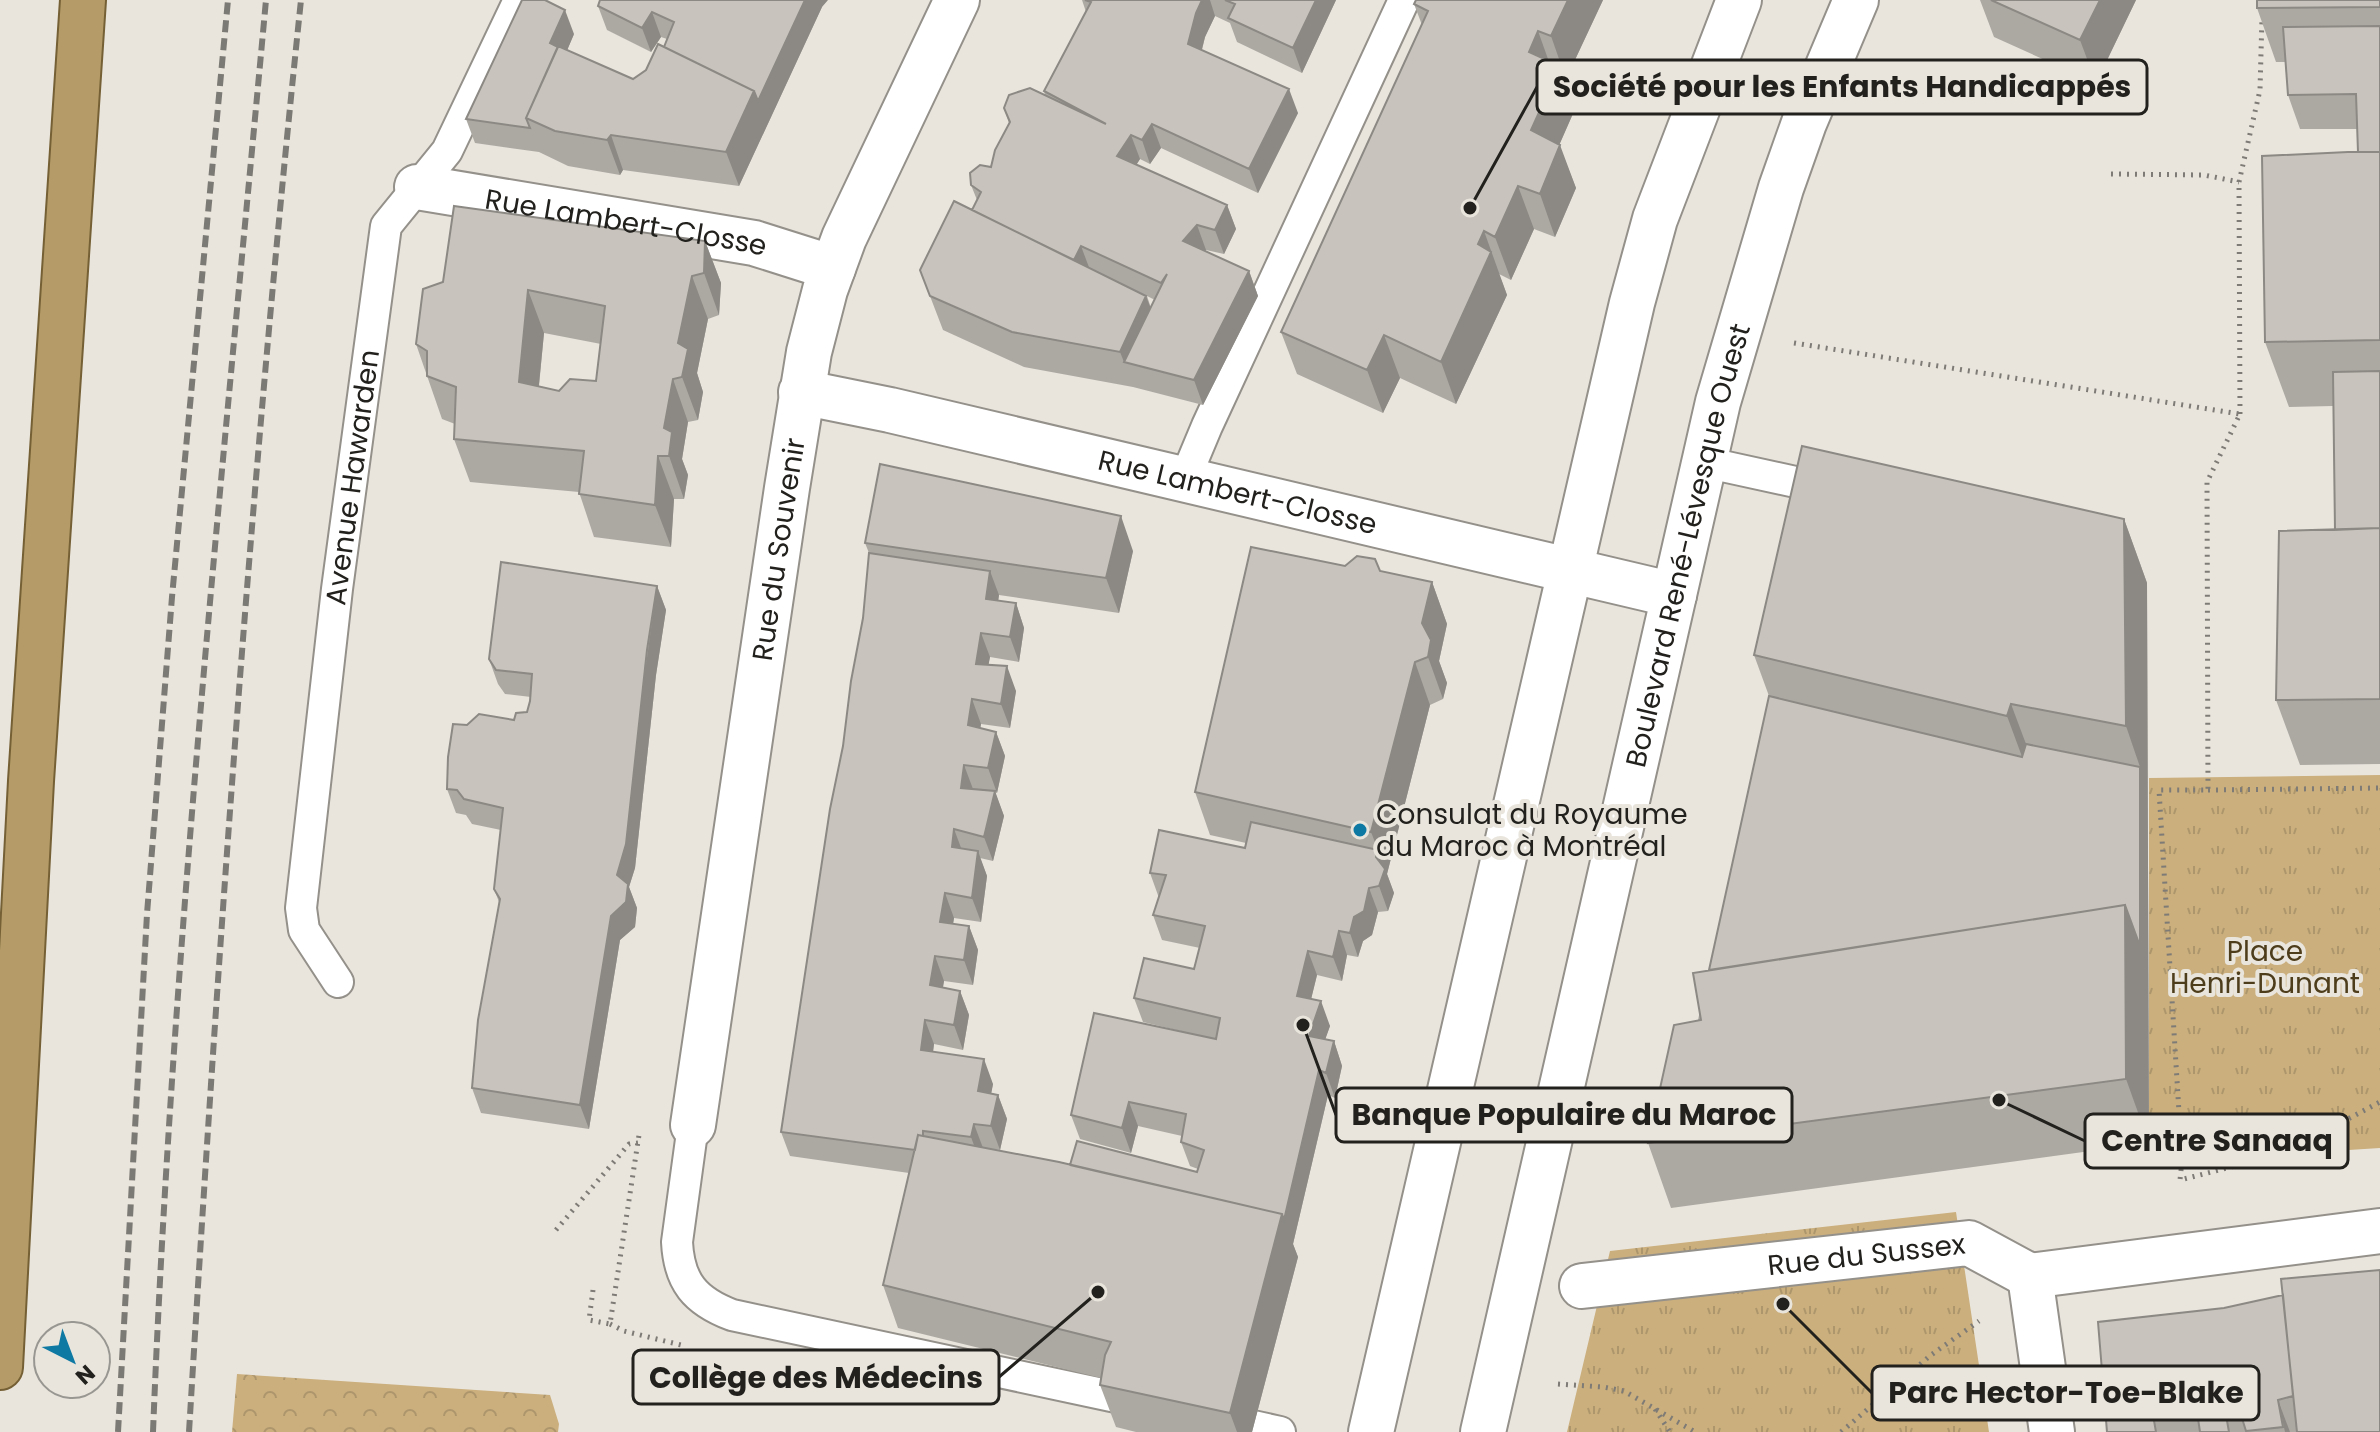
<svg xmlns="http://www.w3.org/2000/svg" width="2380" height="1432" font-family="Poppins,sans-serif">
	<defs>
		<pattern id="forest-crowns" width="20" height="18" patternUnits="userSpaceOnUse" patternTransform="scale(2)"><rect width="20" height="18" fill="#cbaf7d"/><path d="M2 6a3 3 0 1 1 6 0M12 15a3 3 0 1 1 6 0" fill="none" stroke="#ae966c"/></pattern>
		<pattern id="park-tufts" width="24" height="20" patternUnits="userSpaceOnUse" patternTransform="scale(2)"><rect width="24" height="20" fill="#cbaf7d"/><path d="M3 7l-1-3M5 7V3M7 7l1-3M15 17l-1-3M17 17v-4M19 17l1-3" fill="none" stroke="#ae966c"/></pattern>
	</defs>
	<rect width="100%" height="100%" fill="#e9e5dd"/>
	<!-- forest -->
	<path fill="url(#forest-crowns)" d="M237 1374 550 1395 559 1424 558 1432H232Z"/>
	<!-- park -->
	<path fill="url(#park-tufts)" d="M2380 775V1148L2149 1163V778Z
		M1956 1212 1989 1432H1567L1610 1251Z"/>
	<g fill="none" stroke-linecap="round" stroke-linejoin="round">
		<defs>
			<g id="service">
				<path d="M1704 462 1832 490"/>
				<path d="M1184 481 1207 426 1404 0"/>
				<path id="s1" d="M338 982 304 930 301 908 337 589 386 226 447 151 519 0"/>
				<path d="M693 1125 677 1242C679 1282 695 1301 732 1315L1121 1398"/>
				<path d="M1253 1426 1280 1432"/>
			</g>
			<g id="pedestrian">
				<path id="s2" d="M1582 1286 1969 1243 2030 1276"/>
			</g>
			<g id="minor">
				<path id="s3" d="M417 187 754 243 833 268"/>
				<path id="s4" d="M801 392 890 410 1674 595"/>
				<path id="s5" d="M693 1125 787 488 809 352 825 290 844 238 957 0"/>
				<path d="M2052 1432 2030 1276 2380 1231"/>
			</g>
			<g id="secondary">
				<path d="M1371 1432 1632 303 1655 219 1739 0"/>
				<path id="s6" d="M1483 1432 1718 402 1781 188 1804 123 1856 0"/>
			</g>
			<path id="trunk" d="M0 1367 31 781 83 0"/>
		</defs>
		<!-- service casing -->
		<use href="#service" stroke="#94908a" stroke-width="34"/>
		<!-- pedestrian casing -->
		<use href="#pedestrian" stroke="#94908a" stroke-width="48"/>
		<!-- minor casing -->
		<use href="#minor" stroke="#94908a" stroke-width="48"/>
		<!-- secondary casing -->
		<use href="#secondary" stroke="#94908a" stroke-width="48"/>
		<!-- trunk casing -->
		<use href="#trunk" stroke="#756035" stroke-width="48"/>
		<!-- path -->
		<path stroke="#7e7b76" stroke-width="5" stroke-dasharray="2 6" stroke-linecap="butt" d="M2111 174 2204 175 2239 182
			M1794 343 2240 414 2207 482 2208 790H2159L2182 1161 2180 1180 2282 1154 2380 1102
			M2240 414 2239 182 2260 90 2262 17
			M2208 790 2380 788
			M556 1230 629 1144 638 1143
			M593 1290 589 1320 610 1324 639 1135
			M610 1324 624 1331 685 1346
			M1558 1384 1603 1387 1624 1391 1695 1432
			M1655 1409 1670 1432
			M1841 1432 1931 1355 1979 1321"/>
		<!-- service -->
		<use href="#service" stroke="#fff" stroke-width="30"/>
		<!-- pedestrian -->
		<use href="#pedestrian" stroke="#fff" stroke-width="44"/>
		<!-- minor -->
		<use href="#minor" stroke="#fff" stroke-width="44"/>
		<!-- secondary -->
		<use href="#secondary" stroke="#fff" stroke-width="44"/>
		<!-- trunk -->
		<use href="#trunk" stroke="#b49b67" stroke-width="44"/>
		<!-- rail -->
		<path stroke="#7c7a74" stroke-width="6" stroke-dasharray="12 6" stroke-linecap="butt" d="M118 1432 147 914 172 597 228 0
			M153 1432C172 953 222 477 266 0
			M189 1432C218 954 251 476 301 0"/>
	</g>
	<!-- wall -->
	<path fill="#aca9a3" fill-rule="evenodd" d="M1082 0H1336L1302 73 1237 42 1230 23 1215 16 1205 37 1202 50 1298 113 1258 193 1161 148 1150 164 1140 159 1136 165 1227 205 1236 229 1224 254 1206 250 1205 251 1249 271 1258 296 1203 405 1133 387 1024 367 943 330 920 270 972 210 977 200 971 185 991 167 1009 123 1004 108 1045 95 1044 91 1086 12ZM1147 296 1155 300 1151 308Z
		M1603 0 1566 79 1564 78 1575 109 1559 145 1576 188 1555 237 1534 229 1511 280 1499 274 1507 295 1456 404 1400 378 1383 413 1297 374 1281 332 1422 25 1414 4Z
		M1980 0H2136L2096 83 1994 37Z
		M2380 0V764L2300 765 2276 700 2335 530 2333 406 2289 407 2265 342 2358 152 2357 129H2300L2288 95 2285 62H2276L2257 8Z
		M598 6 822 7 739 186 623 170 620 175 568 166 539 152 475 143 466 119 574 34 567 50 633 79 646 70 664 47 667 39 661 37 651 52 607 30Z
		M705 241 721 283 719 315 708 319 697 373 703 392 698 420 688 422 682 459 688 475 684 499H674L671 547 594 537 579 492 470 482 454 439 455 424 442 419 416 344 443 282ZM544 333 601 344 596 381 559 391 539 386Z
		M2124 519 2147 583 2149 1143 1671 1208 1648 1143 1698 1020 1769 696 1754 655Z
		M865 543 1133 551 1119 613 999 595 998 601 1016 603 1024 628 1019 662 990 657 988 665 1016 691 1010 728 981 724 980 728 996 732 1005 756 997 793 995 792 1004 816 993 861 980 858 987 876 981 922 954 918 953 924 969 926 978 950 973 985 944 981 943 987 960 991 969 1015 963 1050 934 1044 933 1052 993 1084 991 1093 998 1095 1007 1119 1000 1150 992 1149 1070 1165 1197 1172 1198 1169 1190 1166 1181 1142 1182 1136 1138 1126 1131 1153 1080 1139 1071 1115 1201 1036 1143 1022 1134 998 1194 969 1200 948 1162 940 1153 915 1159 898 1150 873 1245 848 1246 843 1210 835 1195 792 1345 566 1380 571 1432 582 1447 624 1439 661 1447 683 1443 699 1430 705 1387 874 1394 893 1388 911 1378 912 1372 935 1363 941 1358 957 1347 955 1342 981 1317 975 1311 999 1330 1026 1325 1039 1334 1041 1342 1066 1335 1098 1328 1095 1293 1244 1298 1257 1252 1432H1136L1116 1427 1100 1385 1101 1378 898 1328 883 1285 909 1173 790 1156 781 1132 843 746 863 618 869 553Z
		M657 586 666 610 656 675 635 868 629 887 637 908 635 927 620 940 589 1129 481 1113 472 1088 499 902 494 889 501 830 472 824 466 815 456 813 447 789 467 725 514 720 527 712 531 697 505 694 498 684 489 659Z
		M2283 1295 2380 1432H2107L2224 1308Z"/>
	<!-- shaded-wall -->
	<path fill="#8c8984" d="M805 0H828L822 7 739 186 726 152 754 91Z
		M1202 0H1210L1215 16 1205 37 1197 68 1188 44 1196 13Z
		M1316 0H1336L1302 73 1293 48Z
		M1568 0H1603L1566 79 1551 36Z
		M2100 0H2136L2096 83 2080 40Z
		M565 10 574 34 566 53 550 43Z
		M652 12 661 37 651 52 642 28Z
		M1538 31 1553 73 1529 52Z
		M1560 66 1575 109 1547 173 1531 130Z
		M1289 89 1298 113 1258 193 1249 169Z
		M1152 124 1161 148 1150 164 1142 140Z
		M611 135 623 170 620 175 607 140Z
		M1131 135 1140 159 1126 181 1117 156Z
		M1560 145 1576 188 1555 237 1540 194Z
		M1518 186 1534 229 1511 280 1495 237Z
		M1227 205 1236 229 1224 254 1215 230Z
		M1197 225 1206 250 1192 266 1183 241Z
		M1484 231 1507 295 1456 404 1441 362 1478 244Z
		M705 241 721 283 719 315 704 273Z
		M1081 246 1090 270 1071 266Z
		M1249 271 1258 296 1203 405 1194 380Z
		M692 276 708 319 697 373 703 392 698 420 682 377 678 343Z
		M528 290 544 333 535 424 519 382Z
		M1146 296 1159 330 1124 362 1120 352Z
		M1384 335 1400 378 1383 413 1367 370Z
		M673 379 688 422 682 459 688 475 684 499 669 456 664 428Z
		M658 456 674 499 671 547 655 505Z
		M1121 516 1133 551 1119 613 1106 578Z
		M2124 519 2147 583 2149 1143 2126 1079 2125 905 2140 767 2126 726Z
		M990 571 999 595 995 623 986 599Z
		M1432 582 1447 624 1439 661 1447 683 1443 699 1428 657 1422 623Z
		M657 586 666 610 656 675 635 868 629 887 637 908 635 927 620 940 589 1129 580 1105 611 916Z
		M1016 603 1024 628 1019 662 1010 637Z
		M981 633 990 657 984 689 976 664Z
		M1415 662 1430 705 1387 874 1394 893 1388 911 1379 886 1376 857 1378 850 1371 832Z
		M1007 666 1016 691 1010 728 1001 704Z
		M972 699 981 724 977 750 968 725Z
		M2011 704 2035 768 2031 781 2007 716Z
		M996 732 1005 756 997 793 988 768Z
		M964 765 973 789 961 788Z
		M995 791 1004 816 993 861 984 837Z
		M954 829 963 853 952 847Z
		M978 851 987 876 981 922 972 898Z
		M1369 888 1378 912 1372 935 1363 941 1358 957 1350 933 1354 917Z
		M945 893 954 918 949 947 940 922Z
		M969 926 978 950 973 985 964 960Z
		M1339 931 1347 955 1342 981 1333 957Z
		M1308 951 1317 975 1306 1020 1297 996Z
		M935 956 944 981 939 1009 930 985Z
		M960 991 969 1015 963 1050 954 1025Z
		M1321 1001 1330 1026 1318 1060 1309 1036Z
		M925 1020 934 1044 930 1074 921 1050Z
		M1334 1041 1342 1066 1335 1098 1326 1073Z
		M984 1059 993 1084 987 1116 978 1091Z
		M1319 1070 1328 1095 1293 1244 1298 1257 1252 1432H1237L1230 1413Z
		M998 1095 1007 1119 1000 1150 991 1126Z
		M1129 1102 1138 1126 1131 1153 1122 1128Z
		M974 1124 983 1148 980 1162 971 1137Z
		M2278 1400 2290 1432H2285Z"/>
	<!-- building -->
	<path fill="#c8c4bd" stroke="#8c8984" stroke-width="2" fill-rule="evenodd" d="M522 0H545L565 10 550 43 558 47 526 118 530 128 466 119Z
		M600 0H805L758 101 754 91 664 47 674 22 652 12 642 28 598 6Z
		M1085 0H1202L1196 13 1188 44 1289 89 1249 169 1152 124 1142 140 1131 135 1117 156 1227 205 1215 230 1197 225 1183 241 1249 271 1194 380 1124 362 1167 274 1161 283 1081 246 1074 260 972 210 981 192 971 185 970 173 980 165 991 167 995 150 1010 122 1004 108 1009 95 1030 88 1106 124 1044 91 1091 2Z
		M1225 0H1316L1293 48 1228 18 1235 4Z
		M1416 0H1568L1551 36 1538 31 1529 52 1560 66 1531 130 1560 145 1540 194 1518 186 1495 237 1484 231 1478 244 1491 252 1441 362 1384 335 1367 370 1281 332 1428 11 1414 4Z
		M1991 0H2100L2080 40Z
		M2257 0H2380V7L2257 8Z
		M2380 26V152H2358L2356 94 2288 95 2283 27Z
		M658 44 754 91 726 152 611 135 607 140 555 131 526 118 558 46 633 79 646 70Z
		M2348 152H2380V340L2265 342 2262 156Z
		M954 201 1146 296 1120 352 1012 332 930 296 920 270Z
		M454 206 705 241 704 273 692 276 678 343 688 349 682 377 673 379 664 428 672 432 669 456H658L655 505 579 494 584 451 454 439 456 387 427 376V351L416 344 423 289 443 282ZM528 290 605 306 596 381 570 379 559 391 519 382Z
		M2380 371V528L2335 530 2333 372Z
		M1802 446 2124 519 2126 726 2011 704 2007 716 1754 655Z
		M880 464 1121 516 1106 578 865 543Z
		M2380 528V699L2276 700 2279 531Z
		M1251 547 1345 566 1357 556 1375 559 1380 571 1432 582 1422 623 1431 640 1428 657 1415 662 1371 832 1195 792Z
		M869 553 990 571 986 599 1016 603 1010 637 981 633 976 664 1007 666 1001 704 972 699 968 725 996 732 988 768 964 765 961 788 995 791 984 837 954 829 952 847 978 851 972 898 945 893 940 922 969 926 964 960 935 956 930 985 960 991 954 1025 925 1020 921 1050 984 1059 978 1091 998 1095 991 1126 974 1124 971 1137 923 1131V1136L918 1135 915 1150 781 1132 830 809 843 746 851 681 863 618Z
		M501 562 657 586 647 650 626 844 617 875 628 884 626 902 611 916 580 1105 472 1088 478 1020 500 899 494 889 503 808 464 799 457 790 447 789 448 757 453 724 467 725 479 714 514 720 516 713 527 712 530 701 532 674 496 670 489 659Z
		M1769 696 2022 757 2026 744 2140 767V946L2125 905 1709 970Z
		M1251 822 1378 850 1376 857 1385 869 1379 886 1369 888 1364 911 1354 917 1350 933 1339 931 1333 957 1308 951 1297 996 1321 1001 1309 1036 1334 1041 1326 1073 1319 1070 1284 1220 1282 1214 1070 1165 1077 1141 1197 1172 1204 1150 1181 1142 1186 1114 1129 1102 1122 1128 1071 1115 1094 1013 1216 1039 1220 1018 1134 998 1144 958 1194 969 1205 926 1153 915 1166 875 1150 873 1159 830 1245 848Z
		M2125 905 2126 1079 1648 1143 1674 1025 1701 1020 1693 973Z
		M918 1135 1059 1162 1282 1214 1230 1413 1100 1385 1105 1355 1111 1342 883 1285Z
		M2380 1270V1432H2297L2281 1279Z
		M2283 1295 2293 1396 2278 1400 2283 1427 2246 1431 2240 1412 2226 1415 2229 1432H2200L2196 1405 2153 1415 2156 1432H2107L2098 1322 2224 1308Z"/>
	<!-- markers -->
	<circle fill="#0e79a3" stroke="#e9e5dd" stroke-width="3" cx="1360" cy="830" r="8"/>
	<g text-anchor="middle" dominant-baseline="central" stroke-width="8" stroke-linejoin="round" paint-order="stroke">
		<!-- street labels -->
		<g font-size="28" fill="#22211e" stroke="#e9e5dd">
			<text stroke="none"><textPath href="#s3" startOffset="212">Rue Lambert-Closse</textPath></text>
			<text stroke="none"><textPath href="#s1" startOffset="518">Avenue Hawarden</textPath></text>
			<text stroke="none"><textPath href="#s4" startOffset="448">Rue Lambert-Closse</textPath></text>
			<text stroke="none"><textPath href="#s6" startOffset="910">Boulevard René-Lévesque Ouest</textPath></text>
			<text stroke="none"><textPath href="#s5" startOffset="582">Rue du Souvenir</textPath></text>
			<text stroke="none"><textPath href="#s2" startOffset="286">Rue du Sussex</textPath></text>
		</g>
		<!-- poi labels -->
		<g font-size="28" fill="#22211e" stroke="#e9e5dd" text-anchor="start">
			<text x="1376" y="814">Consulat du Royaume<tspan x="1376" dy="32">du Maroc à Montréal</tspan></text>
		</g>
		<!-- park labels -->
		<g font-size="28" fill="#4e3d1b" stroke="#e9e5dd">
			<text x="2265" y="951">Place<tspan x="2265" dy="32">Henri-Dunant</tspan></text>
		</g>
	</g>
	<!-- callouts -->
	<path fill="none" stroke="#22211e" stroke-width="3" d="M1470 208L1537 87M1303 1025L1336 1115M1999 1100L2085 1141M1098 1292L999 1377M1783 1304L1872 1393"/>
	<g fill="#22211e" stroke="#e9e5dd" stroke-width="3">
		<circle cx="1470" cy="208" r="8"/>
		<circle cx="1303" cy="1025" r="8"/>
		<circle cx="1999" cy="1100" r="8"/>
		<circle cx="1098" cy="1292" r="8"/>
		<circle cx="1783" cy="1304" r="8"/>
	</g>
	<g fill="#e9e5dd" stroke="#22211e" stroke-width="3">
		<rect x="1537" y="60" width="610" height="54" rx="8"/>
		<rect x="1336" y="1088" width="456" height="54" rx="8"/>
		<rect x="2085" y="1114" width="263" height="54" rx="8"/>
		<rect x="633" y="1350" width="366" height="54" rx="8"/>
		<rect x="1872" y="1366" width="387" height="54" rx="8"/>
	</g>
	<g font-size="30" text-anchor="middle" font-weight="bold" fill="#22211e">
		<text x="1842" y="97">Société pour les Enfants Handicappés</text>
		<text x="1564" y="1125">Banque Populaire du Maroc</text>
		<text x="2217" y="1151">Centre Sanaaq</text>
		<text x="816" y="1388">Collège des Médecins</text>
		<text x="2066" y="1403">Parc Hector-Toe-Blake</text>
	</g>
	<!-- north arrow -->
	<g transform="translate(72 1360) rotate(138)"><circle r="38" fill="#e9e5dd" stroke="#999791" stroke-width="2"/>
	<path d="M0-6L14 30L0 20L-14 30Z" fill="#0e79a3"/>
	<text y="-12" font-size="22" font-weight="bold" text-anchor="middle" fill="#22211e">N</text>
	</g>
</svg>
